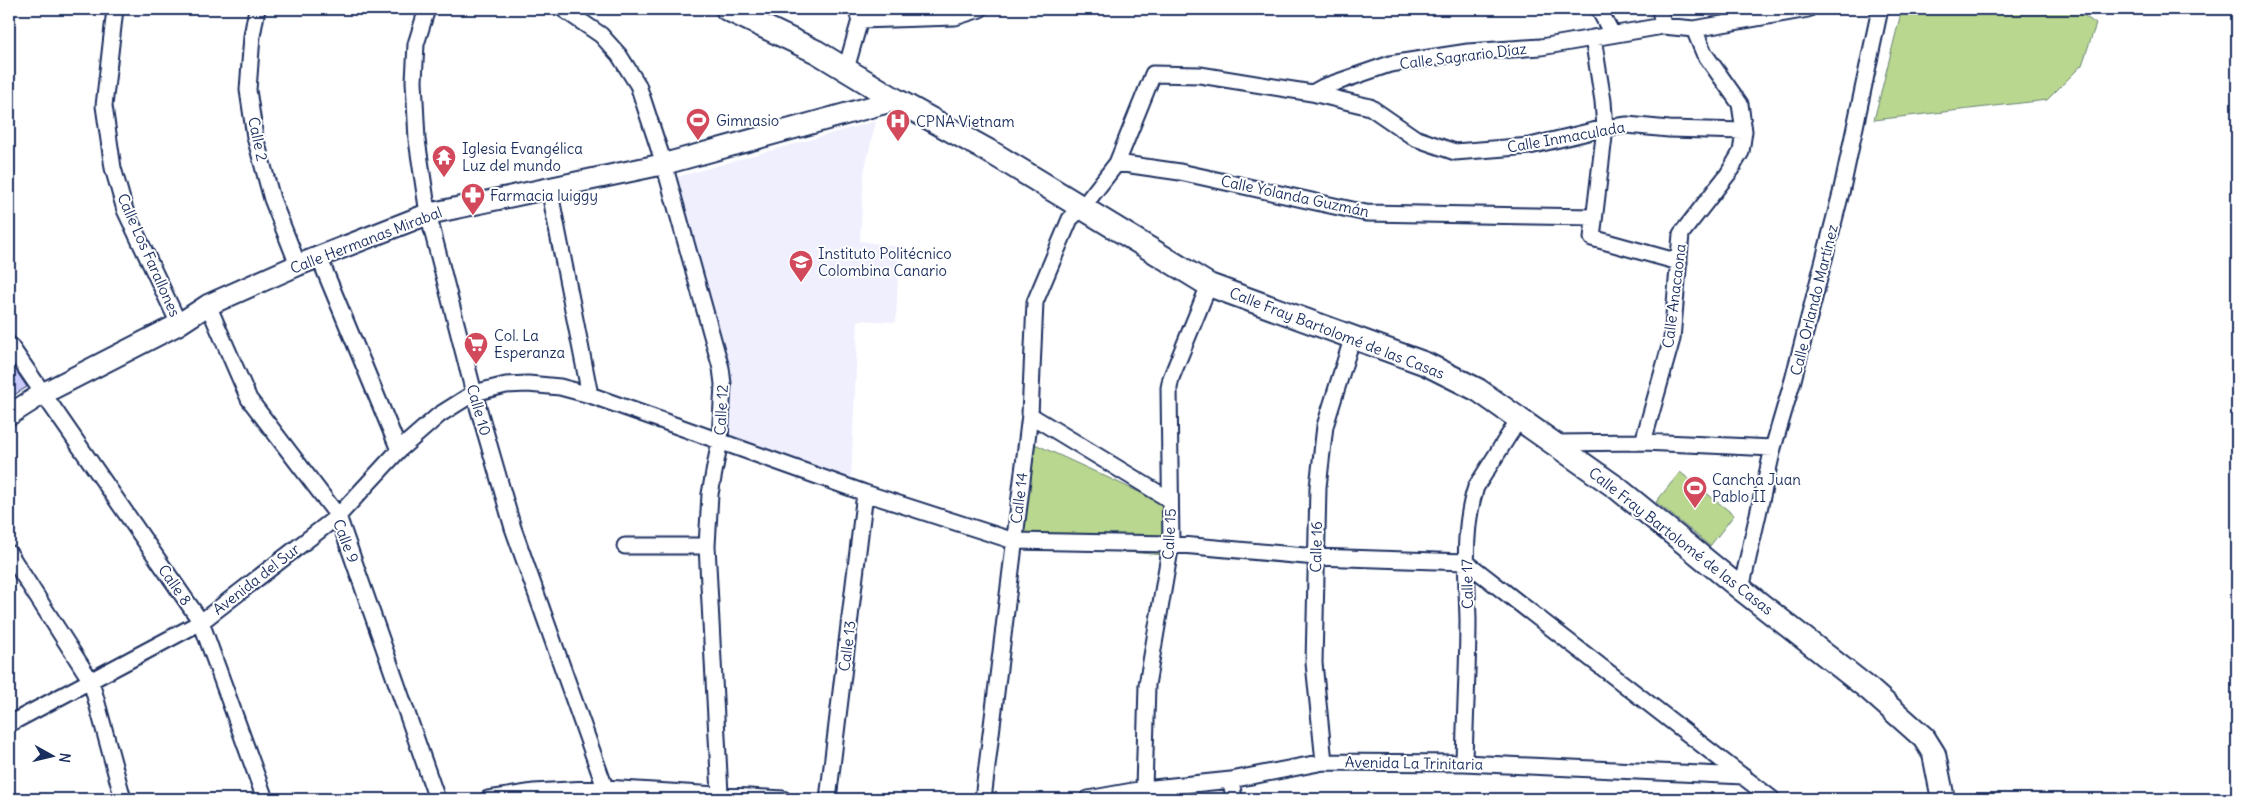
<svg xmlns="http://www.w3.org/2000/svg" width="2246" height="808" font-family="Delius,sans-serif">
	<rect width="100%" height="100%" fill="#fff"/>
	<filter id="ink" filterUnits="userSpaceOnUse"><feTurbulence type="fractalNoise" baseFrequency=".02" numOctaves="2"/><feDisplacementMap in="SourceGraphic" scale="10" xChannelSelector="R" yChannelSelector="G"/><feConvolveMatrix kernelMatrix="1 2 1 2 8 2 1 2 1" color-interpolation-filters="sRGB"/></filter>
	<g filter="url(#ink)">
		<!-- built -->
		<path fill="#efeffe" d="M876 121 864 172 860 241 899 247 896 322 858 320 851 481 729 437 731 378 677 177Z"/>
		<!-- green -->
		<path fill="#b9d78f" stroke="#6a8376" d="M1902 9H2075L2096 24 2082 65 2047 100 1874 120Z
			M1035 444 1165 504 1166 555 1021 544Z
			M1680 472 1734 515 1710 546 1656 502Z"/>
		<!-- building -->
		<path fill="#c9c9fb" stroke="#1b2f5e" d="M9 360 27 387 9 398Z"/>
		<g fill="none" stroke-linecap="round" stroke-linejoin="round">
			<defs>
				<path id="minor" d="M115 9 104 106 113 168 125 210 179 324
					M257 9 252 36 248 90 255 137 272 199 298 265
					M427 9 416 44 414 81 417 140 428 214 474 393 513 528 609 799
					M563 9 601 35 619 55 638 85 664 164 721 368 723 384 720 440 710 494 707 546 720 794
					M1599 9 1612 34
					M1660 9 1663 26
					M860 20 955 17 980 9
					M1593 38 1603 101 1605 128 1592 238 1679 262
					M846 69 860 20 856 9
					M1312 93 1370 107 1415 138 1455 152 1530 146 1605 128 1627 125 1669 129 1744 131
					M1117 163 1180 172 1366 213 1594 217
					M549 188 590 395
					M319 257 399 450
					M208 305 249 399 338 516 437 799
					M9 344 201 622 265 799
					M1030 415 1170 500
					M1643 442 1672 339 1681 234 1728 174 1741 152 1744 131 1740 104 1704 53 1694 29
					M1555 443 1643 442 1773 448
					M625 546H707
					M9 553 91 681 123 799
					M1741 589 1773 448 1793 380 1841 193 1880 9
					M9 724 201 622 338 516 399 450 439 415 474 393 506 385 528 384 560 387 590 395 865 493 1014 541 1171 544 1316 557 1466 562 1772 799
					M1324 762 1314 663 1318 487 1325 426 1353 336
					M1464 763C1465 715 1468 668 1468 620 1467 577 1462 529 1476 487L1519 419
					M1231 780 1234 799
					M1144 789 1147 685 1171 544 1169 388 1171 378 1209 285
					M488 799 534 792 605 788 783 799
					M828 799 865 493
					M983 799 1030 415 1035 302 1070 219 1082 208 1117 163 1153 74 1200 75 1312 93 1323 87 1390 64 1468 52 1541 47 1663 26 1694 29 1808 9
					M1088 799 1144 789 1231 780 1324 762 1464 763 1744 776"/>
				<path id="tertiary" d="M9 415 42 394 179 324 208 305 298 265 428 214 664 164 896 100"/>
				<path id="secondary" d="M727 9 817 52 896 100 994 154 1209 285 1426 364 1478 390 1617 488 1741 589 1870 690 1924 738 1934 754 1943 799"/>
			</defs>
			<!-- minor casing -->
			<use href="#minor" stroke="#1b2f5e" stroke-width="19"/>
			<!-- tertiary casing -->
			<use href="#tertiary" stroke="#1b2f5e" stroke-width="24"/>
			<!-- secondary casing -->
			<use href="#secondary" stroke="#1b2f5e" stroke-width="26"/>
			<!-- minor -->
			<use href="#minor" stroke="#fff" stroke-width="15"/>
			<!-- tertiary -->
			<use href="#tertiary" stroke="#fff" stroke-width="20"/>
			<!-- secondary -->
			<use href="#secondary" stroke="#fff" stroke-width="22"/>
		</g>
	</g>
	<!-- icons -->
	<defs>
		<symbol id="stadium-pin" viewBox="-11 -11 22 30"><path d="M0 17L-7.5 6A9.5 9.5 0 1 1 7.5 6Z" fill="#d1495b" stroke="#fff"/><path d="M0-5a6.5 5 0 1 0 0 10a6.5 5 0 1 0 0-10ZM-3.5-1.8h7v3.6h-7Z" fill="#fff"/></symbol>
		<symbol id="hospital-pin" viewBox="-11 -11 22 30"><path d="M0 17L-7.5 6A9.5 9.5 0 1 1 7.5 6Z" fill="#d1495b" stroke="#fff"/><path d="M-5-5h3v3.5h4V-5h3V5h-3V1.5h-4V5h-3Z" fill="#fff"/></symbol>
		<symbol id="temple-pin" viewBox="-11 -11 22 30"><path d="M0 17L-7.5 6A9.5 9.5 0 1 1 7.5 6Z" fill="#d1495b" stroke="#fff"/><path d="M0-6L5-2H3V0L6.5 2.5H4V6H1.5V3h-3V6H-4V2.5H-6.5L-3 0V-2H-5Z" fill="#fff"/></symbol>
		<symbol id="pharmacy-pin" viewBox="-11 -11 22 30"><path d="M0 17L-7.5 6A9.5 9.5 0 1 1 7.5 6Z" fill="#d1495b" stroke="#fff"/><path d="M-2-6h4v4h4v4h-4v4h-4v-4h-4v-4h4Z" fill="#fff"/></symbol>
		<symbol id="school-pin" viewBox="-11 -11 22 30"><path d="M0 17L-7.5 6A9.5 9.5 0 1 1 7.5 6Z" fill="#d1495b" stroke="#fff"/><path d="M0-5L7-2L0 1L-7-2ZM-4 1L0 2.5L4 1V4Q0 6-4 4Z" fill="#fff"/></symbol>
		<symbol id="supermarket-pin" viewBox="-11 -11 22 30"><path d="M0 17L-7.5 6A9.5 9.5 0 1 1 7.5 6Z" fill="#d1495b" stroke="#fff"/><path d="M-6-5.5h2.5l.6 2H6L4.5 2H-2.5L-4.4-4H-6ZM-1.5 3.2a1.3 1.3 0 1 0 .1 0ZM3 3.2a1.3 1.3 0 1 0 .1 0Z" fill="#fff"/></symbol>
	</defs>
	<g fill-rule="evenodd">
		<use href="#stadium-pin" x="684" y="106" width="28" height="38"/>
		<use href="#hospital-pin" x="884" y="107" width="28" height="38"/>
		<use href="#temple-pin" x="430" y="143" width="28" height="38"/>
		<use href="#pharmacy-pin" x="459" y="181" width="28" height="38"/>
		<use href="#school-pin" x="787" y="248" width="28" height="38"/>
		<use href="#supermarket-pin" x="462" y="330" width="28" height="38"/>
		<use href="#stadium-pin" x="1681" y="474" width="28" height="38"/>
	</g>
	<g text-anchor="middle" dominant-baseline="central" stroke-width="4" stroke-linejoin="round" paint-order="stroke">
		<!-- street labels -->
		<g font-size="15" fill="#1b2f5e" stroke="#fff">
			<text transform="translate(1463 56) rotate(-7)">Calle Sagrario Díaz</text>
			<text transform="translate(1566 137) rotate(-10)">Calle Inmaculada</text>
			<text transform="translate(258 139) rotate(78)">Calle 2</text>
			<text transform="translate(1295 196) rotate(12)">Calle Yolanda Guzmán</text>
			<text transform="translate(366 240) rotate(-21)">Calle Hermanas Mirabal</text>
			<text transform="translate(149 255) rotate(66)">Calle Los Farallones</text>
			<text transform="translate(1674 296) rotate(-83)">Calle Anacaona</text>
			<text transform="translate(1814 300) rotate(-76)">Calle Orlando Martínez</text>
			<text transform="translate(1337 333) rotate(21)">Calle Fray Bartolomé de las Casas</text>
			<text transform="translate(479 410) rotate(74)">Calle 10</text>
			<text transform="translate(721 410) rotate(-87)">Calle 12</text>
			<text transform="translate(1019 498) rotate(-83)">Calle 14</text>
			<text transform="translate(1169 534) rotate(-87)">Calle 15</text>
			<text transform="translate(346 541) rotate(69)">Calle 9</text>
			<text transform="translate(1681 541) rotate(38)">Calle Fray Bartolomé de las Casas</text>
			<text transform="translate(1316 547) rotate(-89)">Calle 16</text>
			<text transform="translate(256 579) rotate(-38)">Avenida del Sur</text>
			<text transform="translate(1467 584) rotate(-91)">Calle 17</text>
			<text transform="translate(175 585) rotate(55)">Calle 8</text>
			<text transform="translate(847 646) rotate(-83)">Calle 13</text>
			<text transform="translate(1414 763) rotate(1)">Avenida La Trinitaria</text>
		</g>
		<!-- poi labels -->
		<g font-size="15" fill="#1b2f5e" stroke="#fff" text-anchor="start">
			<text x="716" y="120">Gimnasio</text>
			<text x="916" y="121">CPNA Vietnam</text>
			<text x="462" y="148">Iglesia Evangélica<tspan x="462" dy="17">Luz del mundo</tspan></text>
			<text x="490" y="195">Farmacia luiggy</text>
			<text x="818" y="253">Instituto Politécnico<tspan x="818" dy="17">Colombina Canario</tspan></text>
			<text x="494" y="335">Col. La<tspan x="494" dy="17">Esperanza</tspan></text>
			<text x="1712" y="479">Cancha Juan<tspan x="1712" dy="17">Pablo II</tspan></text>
		</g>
	</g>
	<!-- margin -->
	<rect width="2246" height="808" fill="none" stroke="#fff" stroke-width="30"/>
	<rect x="15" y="15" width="2216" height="778" fill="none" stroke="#1b2f5e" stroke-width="2" filter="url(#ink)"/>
	<!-- north arrow -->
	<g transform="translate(52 756) rotate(98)" stroke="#ffffff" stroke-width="4" paint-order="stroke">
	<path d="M0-4L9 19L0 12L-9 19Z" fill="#1b2f5e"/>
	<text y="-8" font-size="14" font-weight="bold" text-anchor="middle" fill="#1b2f5e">N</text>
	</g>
</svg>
